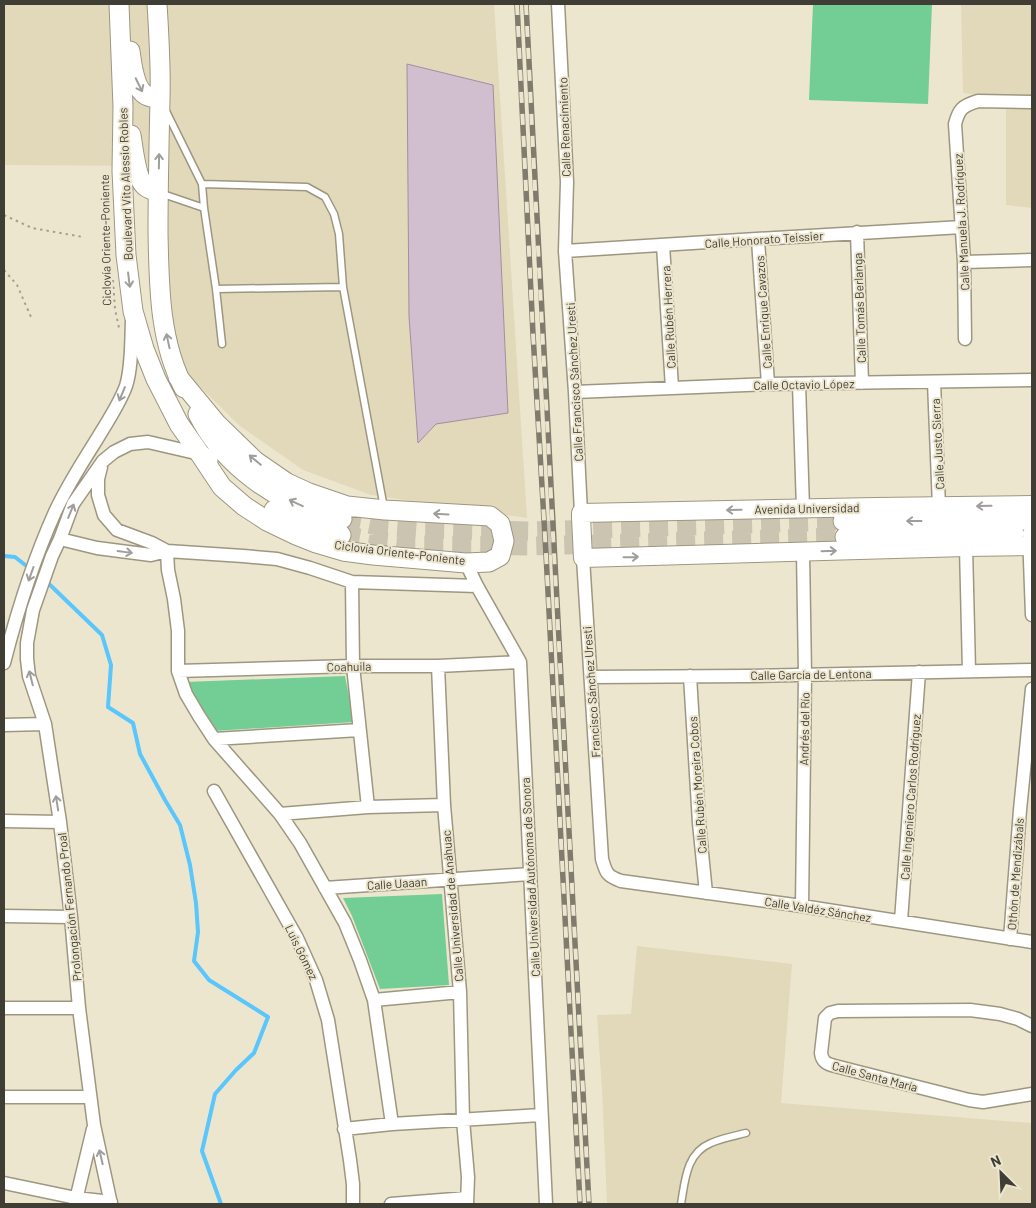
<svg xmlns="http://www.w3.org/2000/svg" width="1036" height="1208" font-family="Barlow,sans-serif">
	<rect width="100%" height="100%" fill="#ede6cf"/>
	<!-- built -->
	<path fill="#e2d9ba" d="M4 4H494L527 518 371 495 303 470 240 426 182 369 167 322 161 166 4 165Z
		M961 4H1032V208L1006 205V99L963 93Z
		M637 946 792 964 781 1103 1032 1123V1204H607L602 1089 597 1015 631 1014Z"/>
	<!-- green -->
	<path fill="#72ce94" d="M813 4H932L928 104 809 100Z
		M345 676 354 722 214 731 185 682Z
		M442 894 449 985 380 989 352 916 343 898Z"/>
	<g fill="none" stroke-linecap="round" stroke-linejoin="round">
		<!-- stream -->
		<path stroke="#59c6fc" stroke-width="4" d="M4 556 15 557 29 568
			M47 582 102 635 111 665 108 707 133 723 140 754 165 800 180 825 190 865 196 903 198 932 194 961 209 980 268 1017 254 1053 236 1070 215 1094 202 1151 221 1204"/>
	</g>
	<!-- building -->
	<path fill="#d1bfd0" stroke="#a18fa0" d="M407 64 493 85 508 413 436 424 418 443 409 316Z"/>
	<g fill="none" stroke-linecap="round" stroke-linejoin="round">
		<!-- primary-tunnel -->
		<path stroke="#cac4b0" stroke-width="19" stroke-dasharray="19 9" stroke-linecap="butt" d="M342 519 378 526 418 529 533 531 843 521
			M341 535 376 541 413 545 532 546 845 537"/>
		<defs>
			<path id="lane" d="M165 109 202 184 307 187 325 197 334 214 339 234 343 287 384 508
				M202 184 204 208 216 289 343 287
				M160 193 204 208
				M216 289 222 344
				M681 1204C685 1181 686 1153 711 1143 722 1138 734 1136 746 1133"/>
			<path id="street" d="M558 4 567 182 565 251 575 392 581 513
				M857 232 862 383
				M758 240 768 384
				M663 245 672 388
				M565 251C698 243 829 234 962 227
				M964 262 1032 260
				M965 339 964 262 955 124C959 109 962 106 978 101L1032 102
				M934 382 939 507
				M799 384 803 509
				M575 392 768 384 1032 380
				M101 467 98 479V495L104 515 117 530 152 543 167 551 243 556 277 559 310 568 352 582 477 586
				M1029 533 1032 615
				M60 539 97 548 151 555 167 551
				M966 547 969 671
				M167 551 168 570 174 599 178 631V671L186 694 199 716 214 739 280 814 300 843 345 923 360 960 374 1000 392 1124
				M583 558 602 859C606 873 607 876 621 881L802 906 1032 942
				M466 563 477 586 520 662 546 1204
				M352 582 353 666 368 807
				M4 663C17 612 33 561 55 512 67 486 82 463 97 439 107 422 119 405 126 386 132 367 131 342 132 321
				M438 666 444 805 460 992 463 1120 468 1177 467 1204
				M178 671 353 666H438L520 662
				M690 676 699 823 706 893
				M591 677 747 676 1032 670
				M4 725 45 724
				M214 739 359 730
				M214 791 297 938 316 980 328 1020 350 1160 353 1184V1204
				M280 814 368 807 444 805
				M4 821 60 822
				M325 888 530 874
				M802 906 805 675 803 552
				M4 916 71 917
				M901 921 919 672
				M1010 939 1020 810 1032 689
				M374 1000 460 992
				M4 1008H79
				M1032 1026 1018 1019 1000 1014 970 1010 838 1011 830 1013 825 1018 821 1053C822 1062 827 1064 835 1066L969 1100 983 1102 1032 1094
				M4 1097H90
				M344 1129 392 1124 541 1115
				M4 1183 76 1198 111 1202
				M75 1204 93 1129
				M111 1204 94 1125 79 1008 71 917 60 822 45 724 29 676 27 659V643L33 610 52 556 60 539 73 504 103 461 114 452 130 444 148 442 200 454
				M391 1204 467 1198"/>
			<path id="secondary" d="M1032 505 875 507 581 513V517L583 558 966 547 1032 546"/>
			<path id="primary" d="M119 4 123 107 122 171 126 255 133 311 144 349 156 379 179 424 200 454 208 461
				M157 4C159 35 161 67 160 99 159 143 158 187 158 232 159 284 159 341 184 388
				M130 51C132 64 134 91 148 96 152 98 156 98 160 98
				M131 135C133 147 136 177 144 185 147 189 153 190 158 192
				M178 377 216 423 255 461 287 483 309 493 347 506 385 510 490 516 500 524 504 541 500 556 489 562 466 563 373 555 343 551 316 543 296 535 267 521 244 506 222 487 200 454
				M198 414C221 460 264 493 312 511 322 514 332 516 342 519
				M274 510C296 521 318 529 341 535
				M843 521 1032 520
				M845 537 1014 533"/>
		</defs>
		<!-- lane casing -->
		<use href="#lane" stroke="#9d9781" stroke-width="9"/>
		<!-- street casing -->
		<use href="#street" stroke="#9d9781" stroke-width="15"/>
		<!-- secondary casing -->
		<use href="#secondary" stroke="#9d9781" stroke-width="20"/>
		<!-- primary casing -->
		<use href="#primary" stroke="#9d9781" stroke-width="21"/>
		<!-- path -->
		<path stroke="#a6a18f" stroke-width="2" stroke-dasharray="2.5 4" stroke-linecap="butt" d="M4 215 32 228 83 237
			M4 270 17 285 31 317
			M113 280 115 309 119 328"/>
		<!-- lane -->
		<use href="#lane" stroke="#fff" stroke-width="6"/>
		<!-- street -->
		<use href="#street" stroke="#fff" stroke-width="12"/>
		<!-- secondary -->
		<use href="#secondary" stroke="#fff" stroke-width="18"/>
		<!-- primary -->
		<use href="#primary" stroke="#fff" stroke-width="19"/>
		<defs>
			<path id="rail" d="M517 4 533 334 546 554 580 1204
				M526 4C545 404 568 804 589 1204"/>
		</defs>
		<!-- rail casing -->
		<use href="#rail" stroke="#7f7b6d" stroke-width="5.5"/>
		<!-- rail -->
		<use href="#rail" stroke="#ede6cf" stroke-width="4" stroke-dasharray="11" stroke-linecap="butt"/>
	</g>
	<!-- one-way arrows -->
	<defs><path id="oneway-shaft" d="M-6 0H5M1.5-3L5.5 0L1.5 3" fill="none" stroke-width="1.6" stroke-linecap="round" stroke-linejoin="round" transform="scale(1.25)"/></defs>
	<g stroke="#a09e9a">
		<use href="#oneway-shaft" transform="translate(139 85) rotate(64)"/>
		<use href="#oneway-shaft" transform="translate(159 161) rotate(-89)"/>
		<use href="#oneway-shaft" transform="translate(129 280) rotate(83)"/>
		<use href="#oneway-shaft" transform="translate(168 341) rotate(-102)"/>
		<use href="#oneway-shaft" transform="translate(122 394) rotate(113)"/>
		<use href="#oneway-shaft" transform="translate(255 460) rotate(-140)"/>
		<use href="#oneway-shaft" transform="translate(296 503) rotate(-155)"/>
		<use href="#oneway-shaft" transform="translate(984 506) rotate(179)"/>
		<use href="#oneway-shaft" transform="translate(734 510) rotate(179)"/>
		<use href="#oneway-shaft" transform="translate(71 511) rotate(-68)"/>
		<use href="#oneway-shaft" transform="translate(441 514) rotate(-177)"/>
		<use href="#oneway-shaft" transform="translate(914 521) rotate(180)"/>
		<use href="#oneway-shaft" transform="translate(829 551) rotate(-2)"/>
		<use href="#oneway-shaft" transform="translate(125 552) rotate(8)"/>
		<use href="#oneway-shaft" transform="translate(631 557) rotate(-1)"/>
		<use href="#oneway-shaft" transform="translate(31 574) rotate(110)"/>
		<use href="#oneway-shaft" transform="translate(31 678) rotate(-104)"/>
		<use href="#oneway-shaft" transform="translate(57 803) rotate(-99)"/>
		<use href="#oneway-shaft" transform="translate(101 1157) rotate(-103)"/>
	</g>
	<g text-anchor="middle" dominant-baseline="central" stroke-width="4" stroke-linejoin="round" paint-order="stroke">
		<!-- street labels -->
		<g font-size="12" fill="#403d34" stroke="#ede6cf">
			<text transform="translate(564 127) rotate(-92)">Calle Renacimiento</text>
			<text transform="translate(125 184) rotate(-92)">Boulevard Vito Alessio Robles</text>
			<text transform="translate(961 222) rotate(-93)">Calle Manuela J. Rodríguez</text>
			<text transform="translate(764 239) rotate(-4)">Calle Honorato Teissier</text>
			<text transform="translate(105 240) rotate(-91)">Ciclovía Oriente-Poniente</text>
			<text transform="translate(859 308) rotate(-92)">Calle Tomás Berlanga</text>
			<text transform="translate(763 312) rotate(-94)">Calle Enrique Cavazos</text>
			<text transform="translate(668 317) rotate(-93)">Calle Rubén Herrera</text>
			<text transform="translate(574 382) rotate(-93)">Calle Francisco Sánchez Uresti</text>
			<text transform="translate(804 384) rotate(-1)">Calle Octavio López</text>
			<text transform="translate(937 444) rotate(-93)">Calle Justo Sierra</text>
			<text transform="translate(807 508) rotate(-1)">Avenida Universidad</text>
			<text transform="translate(400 552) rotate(7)">Ciclovía Oriente-Poniente</text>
			<text transform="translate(349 666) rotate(-1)">Coahuila</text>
			<text transform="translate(811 674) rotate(-1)">Calle García de Lentona</text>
			<text transform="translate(591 692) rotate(-94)">Francisco Sánchez Uresti</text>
			<text transform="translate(804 729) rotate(-89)">Andrés del Río</text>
			<text transform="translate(697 785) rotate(-94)">Calle Rubén Moreira Cobos</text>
			<text transform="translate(910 797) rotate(-86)">Calle Ingeniero Carlos Rodríguez</text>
			<text transform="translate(1015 874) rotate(-86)">Othón de Mendizábals</text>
			<text transform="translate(530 877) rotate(-93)">Calle Universidad Autónoma de Sonora</text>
			<text transform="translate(397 883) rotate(-4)">Calle Uaaan</text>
			<text transform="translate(452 906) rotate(-95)">Calle Universidad de Anáhuac</text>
			<text transform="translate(69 907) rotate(-96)">Prolongación Fernando Proal</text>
			<text transform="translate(818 909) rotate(9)">Calle Valdéz Sánchez</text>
			<text transform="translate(302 952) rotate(64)">Luis Gómez</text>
			<text transform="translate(875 1076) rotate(15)">Calle Santa María</text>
		</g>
	</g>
	<!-- border -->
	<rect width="1036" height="1208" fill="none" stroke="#403d34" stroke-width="10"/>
	<!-- north arrow -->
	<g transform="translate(1001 1173) rotate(336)" stroke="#ede6cf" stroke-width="4" paint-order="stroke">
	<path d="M0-4L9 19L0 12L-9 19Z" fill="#403d34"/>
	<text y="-8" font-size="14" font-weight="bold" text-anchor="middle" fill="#403d34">N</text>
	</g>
</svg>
